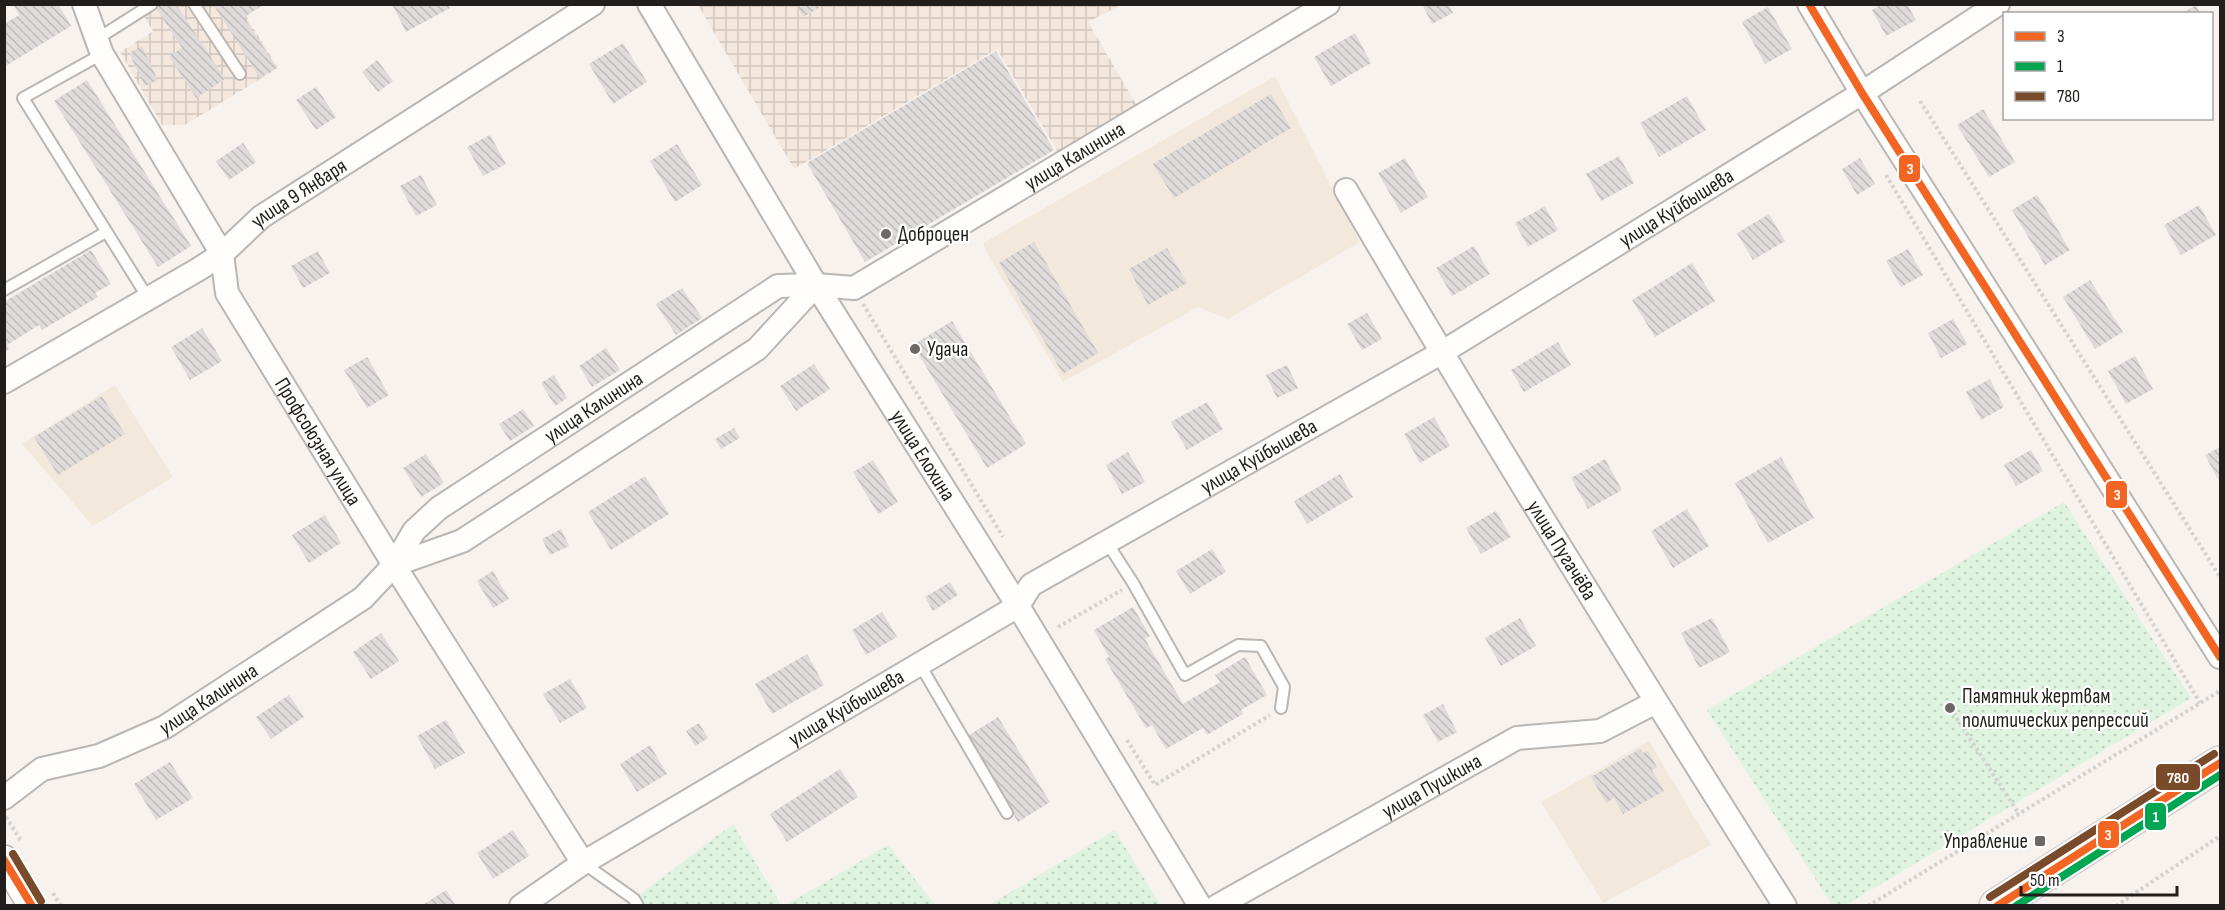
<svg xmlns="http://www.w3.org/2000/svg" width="2225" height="910" font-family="'Sofia Sans Condensed',sans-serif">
	<defs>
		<pattern id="industrial-grid" width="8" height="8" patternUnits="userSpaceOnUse" patternTransform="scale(1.5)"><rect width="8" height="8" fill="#f4e7de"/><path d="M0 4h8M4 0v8" fill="none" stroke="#d1c6be"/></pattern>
		<pattern id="park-dots" width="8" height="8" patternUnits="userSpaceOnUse" patternTransform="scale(1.5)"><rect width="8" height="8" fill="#def3e0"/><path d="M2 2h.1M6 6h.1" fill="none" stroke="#bed0c0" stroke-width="1.8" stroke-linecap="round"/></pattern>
		<pattern id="building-back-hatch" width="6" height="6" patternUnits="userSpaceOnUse" patternTransform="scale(1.5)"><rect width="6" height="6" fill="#dfdbdb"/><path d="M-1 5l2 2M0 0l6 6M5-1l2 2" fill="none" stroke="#bfbcbb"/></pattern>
	</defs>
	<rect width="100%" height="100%" fill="#f8f2ee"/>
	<!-- commercial -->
	<path fill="#f3e8dc" d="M1275 76 1360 242 1228 319 1198 307 1063 382 988 255 983 243Z
		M115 385 173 477 93 526 22 444Z
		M1649 741 1711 845 1603 903 1541 802Z"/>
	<!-- industrial -->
	<path fill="url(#industrial-grid)" d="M137 5H264L246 16 278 68 185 125H162L120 52 153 31Z
		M698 5H1121L1088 22 1139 109 1059 154 997 49 794 169Z"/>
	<!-- park -->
	<path fill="url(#park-dots)" d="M2064 502 2191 698 1846 905H1832L1707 710Z
		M733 824 781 905 624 906 634 899Z
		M1115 830 1160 905H989Z
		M888 845 935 905H786Z"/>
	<!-- building -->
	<path fill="url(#building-back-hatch)" d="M13 4H58L71 26 4 67V24L19 15Z
		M162 4H176L225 79 196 98 169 56 182 48 156 8Z
		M213 4H264L244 17 277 68 260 78Z
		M392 4H448L450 8 406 32Z
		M796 4H825L803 17Z
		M1422 4H1448L1453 13 1432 24Z
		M1882 4H1907L1916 20 1886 36 1872 10Z
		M2196 5 2201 14H2181Z
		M1768 7 1792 49 1765 64 1742 22Z
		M1355 33 1371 63 1331 86 1314 57Z
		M623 43 647 82 613 104 589 64Z
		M142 46 158 80 145 86 129 53Z
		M996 51 1054 150 865 262 807 163Z
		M377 60 393 81 378 92 362 72Z
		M87 80 191 246 158 267 54 101Z
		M316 87 336 117 316 130 296 100Z
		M1271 94 1291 128 1174 198 1153 164Z
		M1687 96 1706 130 1659 157 1640 123Z
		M1983 109 2015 162 1989 177 1957 125Z
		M490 135 506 164 483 176 467 147Z
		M243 143 256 162 229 180 216 161Z
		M677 144 702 185 675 202 650 161Z
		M1619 156 1634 183 1601 201 1586 174Z
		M1405 158 1428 197 1401 213 1378 173Z
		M1860 158 1875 184 1857 195 1842 169Z
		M421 175 437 205 416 216 400 186Z
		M2037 195 2070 250 2045 265 2012 210Z
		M2199 205 2216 235 2181 255 2164 225Z
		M1545 206 1558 230 1528 247 1515 223Z
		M1769 214 1785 241 1753 260 1737 233Z
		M1034 242 1098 353 1063 374 999 263Z
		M1474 246 1490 274 1452 296 1436 268Z
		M1167 248 1187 283 1148 305 1129 269Z
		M1908 249 1923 275 1901 287 1886 261Z
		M91 250 111 284 95 293 98 297 42 330 39 325 7 345 9 349 4 352V302Z
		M318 251 330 273 303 288 291 266Z
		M1692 263 1715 301 1655 337 1632 300Z
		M2090 280 2123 332 2095 349 2063 297Z
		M682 288 702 318 676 335 656 304Z
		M1367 313 1382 339 1362 350 1347 324Z
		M1953 319 1967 344 1941 358 1928 333Z
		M952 321 1026 444 987 468 913 345Z
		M202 328 222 361 190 380 171 347Z
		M1558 342 1571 365 1524 392 1511 370Z
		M606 348 620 370 592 387 579 366Z
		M2135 356 2153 389 2126 404 2108 371Z
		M367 357 389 395 367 408 344 370Z
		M814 364 830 389 796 411 780 386Z
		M1287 365 1298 388 1277 398 1266 375Z
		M554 375 567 398 555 406 541 383Z
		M1990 379 2004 407 1981 420 1966 392Z
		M102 396 125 434 58 475 34 437Z
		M1207 402 1223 429 1187 450 1171 422Z
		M523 409 534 426 510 441 499 424Z
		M1434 417 1450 446 1420 463 1404 434Z
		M734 428 740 438 721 449 715 439Z
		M2220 447V483L2205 455Z
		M2031 450 2043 471 2016 486 2004 465Z
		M1128 452 1145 482 1122 494 1106 465Z
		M426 454 444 483 421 497 403 468Z
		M1781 457 1814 518 1768 543 1735 483Z
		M1605 459 1622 490 1588 509 1571 478Z
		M873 460 898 502 878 514 853 472Z
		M1340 474 1353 497 1307 524 1294 501Z
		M645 476 669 514 611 550 588 512Z
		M1687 509 1709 546 1673 568 1651 531Z
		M1496 511 1511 537 1481 554 1466 528Z
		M325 515 341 543 309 563 292 535Z
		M561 529 569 546 550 555 542 539Z
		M1212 549 1226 572 1190 594 1176 571Z
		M493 571 509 599 493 608 477 581Z
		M950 582 958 595 933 611 925 597Z
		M1133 607 1150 636 1145 639 1183 704 1220 682 1215 675 1245 657 1267 695 1241 710 1243 714 1207 735 1203 728 1166 749 1152 725 1146 728 1105 659 1109 657 1094 630Z
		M882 612 897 637 866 655 852 630Z
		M1520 618 1536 646 1501 666 1485 638Z
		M1712 618 1730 652 1699 668 1681 633Z
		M381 633 399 661 371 679 353 652Z
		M807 654 824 685 772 714 755 684Z
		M570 679 587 708 560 723 543 694Z
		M289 695 304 717 271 739 256 717Z
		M1443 704 1457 732 1438 742 1423 715Z
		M998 717 1050 802 1018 822 966 737Z
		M446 720 465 753 435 769 417 736Z
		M699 723 708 738 695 746 686 731Z
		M650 745 667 774 637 792 620 764Z
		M1640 749 1643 753 1648 751 1657 767 1652 770 1664 791 1623 814 1614 798 1606 803 1591 777Z
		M170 762 193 798 156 820 134 784Z
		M840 769 858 797 787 842 770 814Z
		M513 830 529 856 493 879 477 853Z
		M446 890 456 906H421Z"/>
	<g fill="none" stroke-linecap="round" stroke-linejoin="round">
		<defs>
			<path id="service" d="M194 4 240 74
				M97 39 152 4
				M102 54 23 98 148 298
				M4 290 106 232
				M1106 541 1133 583 1185 675 1238 645 1261 646 1284 687 1281 708
				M919 663 1007 813
				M583 863 634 899 638 906"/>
			<g id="minor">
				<path id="s1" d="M84 4 102 54 222 254 227 293 394 565 583 863"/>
				<path id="s2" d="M649 4 816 285 1018 606 1200 906"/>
				<path d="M1809 4 1862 93 2220 657"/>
				<path id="s3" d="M1346 190C1487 432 1635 669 1785 906"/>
				<path id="s4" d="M4 382 199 269 222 254 261 217 593 4"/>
				<path id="s5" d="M394 565 414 531 439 508 778 286 816 285 854 288 1328 4"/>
				<path id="s6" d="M4 798 42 769 99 756 165 727 363 598 394 565 462 541 757 349 816 285"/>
				<path id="s7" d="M521 906 583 863 1018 606 1031 585 1441 353 1862 93 1998 4"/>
				<path id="s8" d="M1217 906 1517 738 1600 731 1656 702"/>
			</g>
			<path id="tertiary" d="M4 859 32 906"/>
			<path id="primary" d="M1996 906 2220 763"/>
		</defs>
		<!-- service casing -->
		<use href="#service" stroke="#bab6b3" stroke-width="14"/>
		<!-- minor casing -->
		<use href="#minor" stroke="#bab6b3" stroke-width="26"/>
		<!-- tertiary casing -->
		<use href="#tertiary" stroke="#bab6b3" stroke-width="30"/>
		<!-- primary casing -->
		<use href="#primary" stroke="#d0cdcb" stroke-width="36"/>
		<!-- path -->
		<path stroke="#d4d2d0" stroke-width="4" stroke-dasharray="3 3" stroke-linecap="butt" d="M1920 101 2220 577
			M1886 175 2200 703
			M863 304 1003 537
			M1058 627 1122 590
			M1950 708 2019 814
			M1127 740 1155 785 1270 715
			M6 817 21 841
			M53 893 61 906
			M1868 906 2220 691
			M2116 906 2220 836"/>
		<!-- service -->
		<use href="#service" stroke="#fefdfc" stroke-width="10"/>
		<!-- minor -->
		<use href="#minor" stroke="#fefdfc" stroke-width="22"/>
		<!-- tertiary -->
		<use href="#tertiary" stroke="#fefdfc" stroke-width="27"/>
		<!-- primary -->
		<use href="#primary" stroke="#f6f2f0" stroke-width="33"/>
		<defs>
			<path id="bus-1" d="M1809 4 1862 93 2220 657
				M4 860 32 906
				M1997 906 2220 763"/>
			<path id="bus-2" d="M2016 906 2220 775"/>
			<path id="bus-3" d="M13 854 41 901
				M1990 897 2214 754"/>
		</defs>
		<!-- bus-1 casing -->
		<use href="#bus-1" stroke="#fff" stroke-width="12"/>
		<!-- bus-2 casing -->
		<use href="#bus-2" stroke="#fff" stroke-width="12"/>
		<!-- bus-3 casing -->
		<use href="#bus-3" stroke="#fff" stroke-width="12"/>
		<!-- bus-1 -->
		<use href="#bus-1" stroke="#f26522" stroke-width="8"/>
		<!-- bus-2 -->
		<use href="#bus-2" stroke="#00a651" stroke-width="8"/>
		<!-- bus-3 -->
		<use href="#bus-3" stroke="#7a4b2a" stroke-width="8"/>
	</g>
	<!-- markers -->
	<g fill="#6d6866" stroke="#fff" stroke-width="2">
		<circle cx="886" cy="234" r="6"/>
		<circle cx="915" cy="349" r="6"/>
		<circle cx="1950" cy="708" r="6"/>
		<rect x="2034" y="835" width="12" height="12" rx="3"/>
	</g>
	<g text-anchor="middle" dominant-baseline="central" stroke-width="4.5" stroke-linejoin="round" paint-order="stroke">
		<!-- street labels -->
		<g font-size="21" fill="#221e1c" stroke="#fff">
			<text stroke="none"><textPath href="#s5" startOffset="812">улица Калинина</textPath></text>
			<text stroke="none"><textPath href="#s4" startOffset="351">улица 9 Января</textPath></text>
			<text stroke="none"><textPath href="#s7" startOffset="1353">улица Куйбышева</textPath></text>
			<text stroke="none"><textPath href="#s5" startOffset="258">улица Калинина</textPath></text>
			<text stroke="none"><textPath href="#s1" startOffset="500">Профсоюзная улица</textPath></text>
			<text stroke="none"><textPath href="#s2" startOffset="528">улица Елохина</textPath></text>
			<text stroke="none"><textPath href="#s7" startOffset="867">улица Куйбышева</textPath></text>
			<text stroke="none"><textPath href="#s3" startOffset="420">улица Пугачёва</textPath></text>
			<text stroke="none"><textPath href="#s6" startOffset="230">улица Калинина</textPath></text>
			<text stroke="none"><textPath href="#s7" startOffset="381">улица Куйбышева</textPath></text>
			<text stroke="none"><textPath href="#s8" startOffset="246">улица Пушкина</textPath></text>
		</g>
		<!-- poi labels -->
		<g font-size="21" fill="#221e1c" stroke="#fff" text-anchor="start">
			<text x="898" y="234">Доброцен</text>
			<text x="927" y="349">Удача</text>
			<text x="1962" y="696">Памятник жертвам<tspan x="1962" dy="24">политических репрессий</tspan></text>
			<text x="2028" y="841" text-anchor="end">Управление</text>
		</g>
	</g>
	<g stroke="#fff" stroke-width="2">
		<rect x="1898" y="154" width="23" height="29" rx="6" fill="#f26522"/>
		<rect x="2105" y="480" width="23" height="29" rx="6" fill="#f26522"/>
		<rect x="2155" y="763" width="46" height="28" rx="6" fill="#7a4b2a"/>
		<rect x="2144" y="802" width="23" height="29" rx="6" fill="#00a651"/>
		<rect x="2097" y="820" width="23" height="29" rx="6" fill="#f26522"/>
	</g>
	<g font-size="16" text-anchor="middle" font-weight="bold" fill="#fff">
		<text x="1910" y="174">3</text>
		<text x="2117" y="500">3</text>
		<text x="2178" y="783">780</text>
		<text x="2156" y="822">1</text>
		<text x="2108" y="840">3</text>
	</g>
	<!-- border -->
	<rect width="2225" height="910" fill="none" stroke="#221e1c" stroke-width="12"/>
	<!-- legend -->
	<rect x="2003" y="12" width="210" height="108" fill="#ffffff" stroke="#a7a5a4" stroke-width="1.5"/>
	<rect x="2015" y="32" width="30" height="9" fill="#f26522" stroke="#a7a5a4" stroke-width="1.5"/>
	<text x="2057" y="42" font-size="18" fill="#221e1c">3</text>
	<rect x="2015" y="62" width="30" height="9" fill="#00a651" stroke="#a7a5a4" stroke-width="1.5"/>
	<text x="2057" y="72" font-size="18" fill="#221e1c">1</text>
	<rect x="2015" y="92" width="30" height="9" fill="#7a4b2a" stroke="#a7a5a4" stroke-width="1.5"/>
	<text x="2057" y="102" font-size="18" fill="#221e1c">780</text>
	<!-- scale -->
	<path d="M2021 886v9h156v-9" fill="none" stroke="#221e1c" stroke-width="3"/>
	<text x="2030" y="886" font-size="18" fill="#221e1c" stroke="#ffffff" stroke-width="4.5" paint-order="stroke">50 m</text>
</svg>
